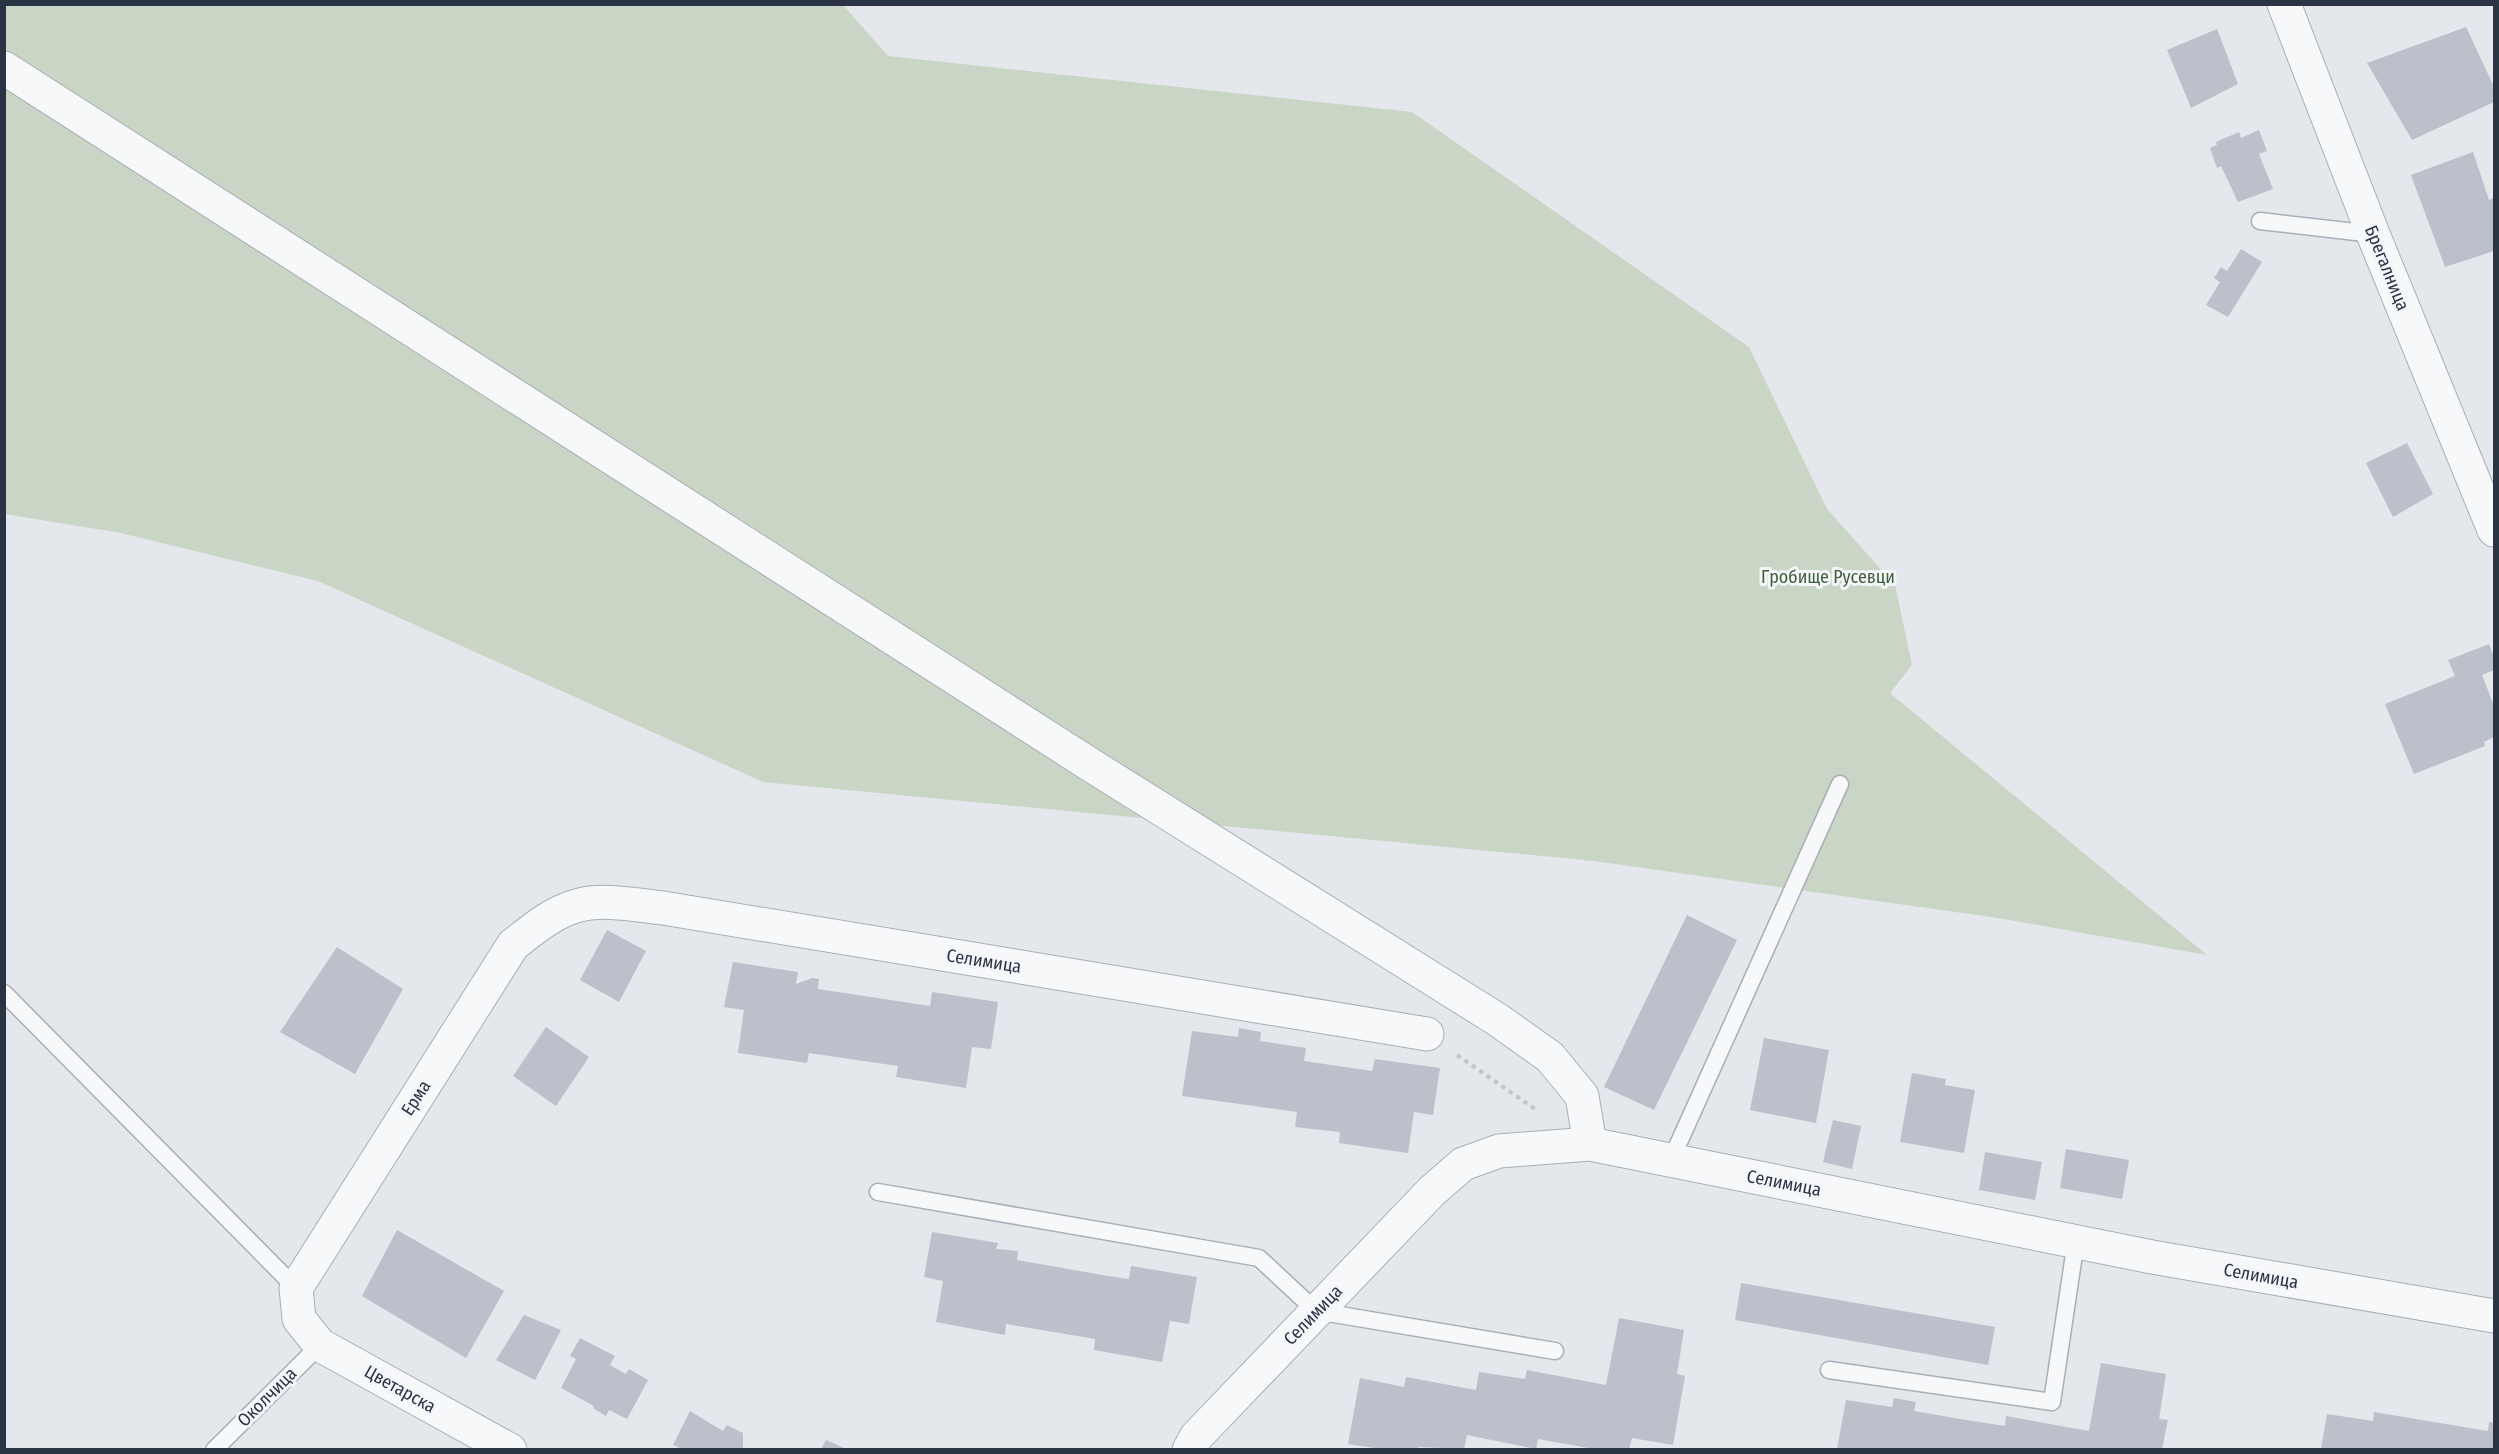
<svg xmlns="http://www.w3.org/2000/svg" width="2499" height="1454" font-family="'Fira Sans Condensed',sans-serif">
	<rect width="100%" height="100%" fill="#e4e7ec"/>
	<!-- green -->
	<path fill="#c9d6c5" d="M4 5H843L888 56 1412 112 1749 347 1827 509 1895 585 1912 665 1890 693 2207 955 1998 918 1594 861 763 782 318 581 121 533 5 514Z"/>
	<!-- building -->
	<path fill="#bbc0ca" d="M2466 27 2494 87V102L2412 140 2367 63Z
		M2217 29 2238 84 2191 108 2167 50Z
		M2259 130 2267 151 2259 154 2273 189 2238 202 2221 166 2217 168 2210 148 2217 145 2216 142 2239 132 2241 138Z
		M2473 152 2489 200 2494 198V251L2445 267 2411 175Z
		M2241 249 2262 262 2228 317 2206 305 2220 282 2214 278 2221 267 2227 271Z
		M2407 443 2433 494 2393 517 2366 463Z
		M2489 644 2494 657V670L2482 675 2494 706V737L2484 742 2485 746 2414 774 2385 704 2455 676 2448 660Z
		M1687 915 1737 940 1654 1110 1604 1087Z
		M607 930 646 951 619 1002 580 980Z
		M337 947 403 989 355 1074 280 1032Z
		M733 962 798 972 796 984 812 978 819 979 818 989 930 1006 932 992 998 1002 991 1049 972 1047 966 1088 896 1077 898 1066 809 1053 807 1063 738 1053 744 1010 724 1007Z
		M546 1027 589 1057 556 1106 513 1076Z
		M1239 1028 1261 1032 1260 1041 1306 1048 1304 1061 1372 1071 1375 1059 1440 1068 1433 1115 1414 1112 1408 1153 1339 1143 1340 1132 1295 1127 1297 1112 1182 1096 1192 1031 1238 1037Z
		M1764 1038 1829 1050 1816 1123 1750 1110Z
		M1912 1073 1946 1079 1945 1085 1975 1090 1964 1153 1900 1142Z
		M1833 1120 1861 1126 1852 1169 1823 1162Z
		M2066 1149 2129 1160 2122 1199 2060 1188Z
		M1985 1152 2042 1162 2035 1200 1979 1190Z
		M397 1230 504 1291 466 1358 362 1296Z
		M932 1232 998 1243 996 1249 1018 1251 1017 1260 1108 1276 1129 1279 1131 1266 1197 1277 1189 1324 1170 1321 1162 1362 1094 1350 1095 1339 1006 1324 1005 1335 936 1322 943 1281 924 1277Z
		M1741 1283 1995 1327 1988 1365 1735 1320Z
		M524 1315 561 1330 535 1380 496 1360Z
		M1619 1318 1684 1330 1677 1374 1685 1376 1673 1445 1632 1438 1629 1449H1594L1538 1439 1536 1449 1467 1435 1464 1449 1418 1447 1417 1449H1381L1348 1444 1360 1378 1404 1387 1406 1377 1476 1390 1479 1372 1525 1379 1527 1370 1606 1385Z
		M580 1338 615 1356 610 1365 626 1374 629 1369 648 1380 627 1419 609 1410 606 1416 593 1408 594 1406 561 1388 576 1359 570 1356Z
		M2101 1363 2166 1374 2159 1419 2168 1420 2162 1449H1837L1846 1400 1892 1407 1894 1398 1916 1402 1914 1411 1960 1419 2005 1426 2006 1416 2089 1431Z
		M690 1411 723 1431 727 1425 743 1433V1449H682L673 1445Z
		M2374 1412 2488 1431 2489 1422 2494 1423V1449H2321L2327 1414 2373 1421Z
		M826 1440 846 1449H821Z"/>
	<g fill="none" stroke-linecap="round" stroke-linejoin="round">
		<defs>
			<path id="service" d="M2260 221 2373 234
				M4 993 296 1288
				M1671 1160 1840 784
				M878 1192 1259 1258 1316 1311 1555 1351
				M1829 1370 2052 1402 2076 1241
				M214 1450 320 1345"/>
			<path id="minor" d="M2284 4 2373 234 2494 530
				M4 68 1086 762 1498 1020 1550 1057 1582 1096 1590 1144
				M510 1450 320 1345 299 1319 296 1288 513 945C532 930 552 913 576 906 602 898 636 905 663 908L1427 1034
				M1189 1450 1196 1437 1432 1191 1463 1164 1499 1151 1590 1144 2152 1257 2494 1316"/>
		</defs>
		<!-- service casing -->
		<use href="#service" stroke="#a9aeb7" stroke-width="19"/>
		<!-- minor casing -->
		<use href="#minor" stroke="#a9aeb7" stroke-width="35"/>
		<!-- path -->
		<path stroke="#c2c5cb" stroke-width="4" stroke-dasharray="4.5 4.5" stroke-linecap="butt" d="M1457 1055 1535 1109"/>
		<!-- service -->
		<use href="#service" stroke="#f7f8fa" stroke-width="16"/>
		<!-- minor -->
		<use href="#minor" stroke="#f7f8fa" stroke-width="33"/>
	</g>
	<g text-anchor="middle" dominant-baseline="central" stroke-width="6" stroke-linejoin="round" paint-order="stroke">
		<!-- street labels -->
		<g font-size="18" fill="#2b3445" stroke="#f4f6f9">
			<text transform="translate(2387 268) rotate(68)">Брегалница</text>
			<text transform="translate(984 961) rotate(9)">Селимица</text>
			<text transform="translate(416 1098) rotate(-57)">Ерма</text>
			<text transform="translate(1784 1183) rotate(11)">Селимица</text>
			<text transform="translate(2261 1276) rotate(10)">Селимица</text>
			<text transform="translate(1313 1315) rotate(-46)">Селимица</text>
			<text transform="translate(400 1389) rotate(29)">Цветарска</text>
			<text transform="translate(267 1397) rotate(-45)">Околчица</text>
		</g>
		<!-- park labels -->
		<g font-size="18" fill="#3f6138" stroke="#f4f6f9">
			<text x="1828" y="577">Гробище Русевци</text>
		</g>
	</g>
	<!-- border -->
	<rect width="2499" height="1454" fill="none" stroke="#2b3445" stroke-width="12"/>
</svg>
